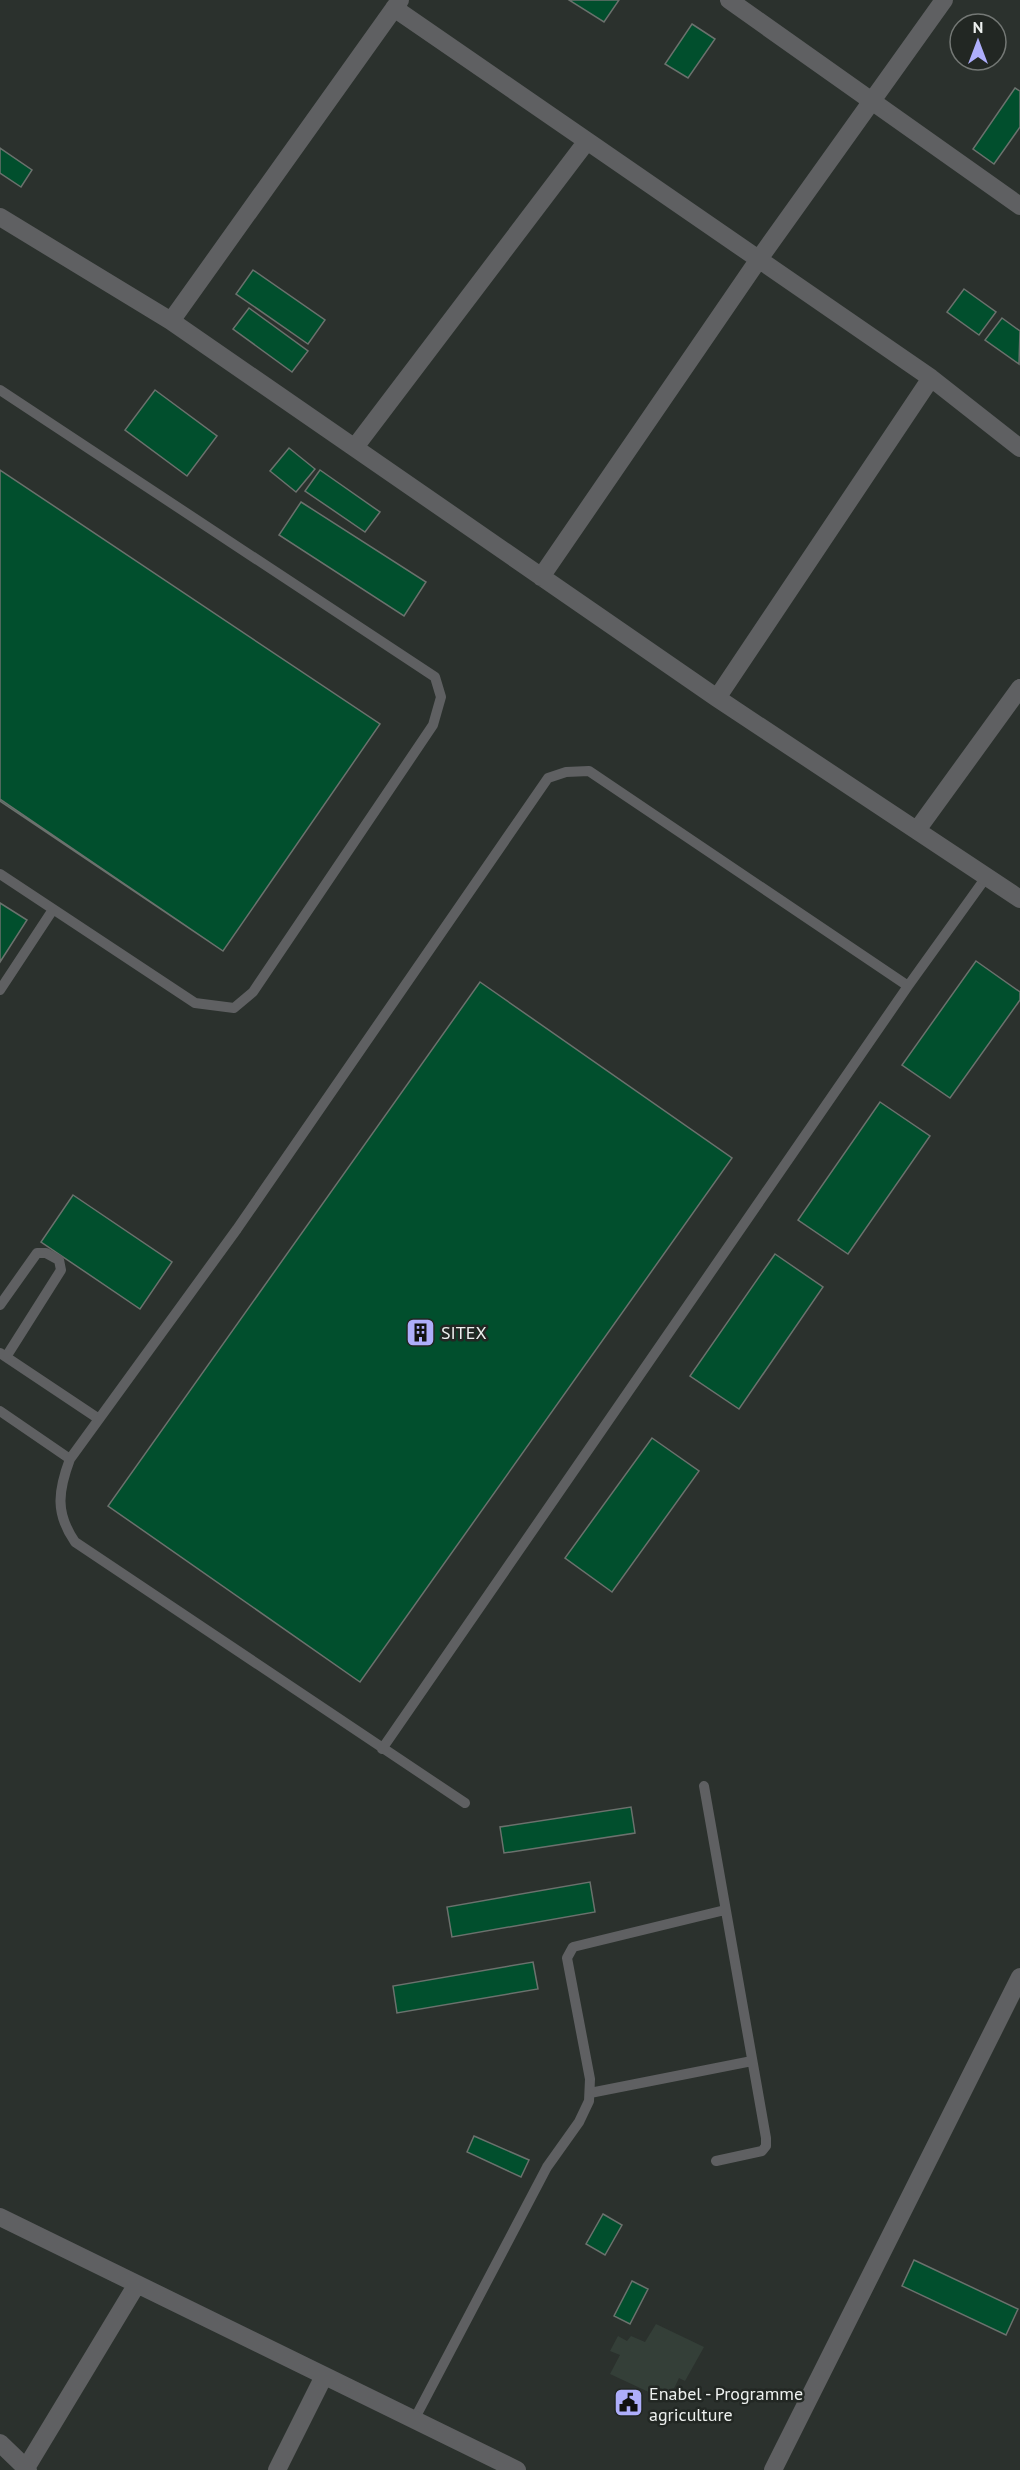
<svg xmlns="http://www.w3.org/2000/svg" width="1020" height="2470" font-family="'PT Sans',sans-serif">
	<rect width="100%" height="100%" fill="#2b312d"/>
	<!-- built -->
	<path fill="#343f38" d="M656 2324 704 2347 685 2381 679 2378 668 2401 610 2374 620 2355 610 2351 618 2336 627 2341 631 2336 645 2342Z"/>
	<!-- building -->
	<path fill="#014f2d" stroke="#6b716d" stroke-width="1.5" d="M569 0H619L604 22Z
		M692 24 715 39 688 78 665 64Z
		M1015 88 1020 91V127L994 164 973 149Z
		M0 148 32 170 21 187 0 173Z
		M253 270 325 320 308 344 236 294Z
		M964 289 996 312 979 335 947 312Z
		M249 308 308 351 292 372 233 329Z
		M1002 318 1020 331 1019 364 985 340Z
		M155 390 217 436 187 476 125 430Z
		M289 448 315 469 296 492 270 471Z
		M0 470 380 724 223 951 0 801Z
		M0 470 380 724 223 951 0 799Z
		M320 470 380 512 365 532 305 491Z
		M301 502 426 582 404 616 279 535Z
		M0 903 27 920 0 962Z
		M976 961 1020 992V1000L950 1098 902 1065Z
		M480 982 732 1158 360 1682 108 1506Z
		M880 1102 930 1136 848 1254 798 1220Z
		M73 1195 172 1262 140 1309 41 1242Z
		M775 1254 823 1287 739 1409 690 1376Z
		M652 1438 699 1471 612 1592 565 1558Z
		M631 1807 635 1833 504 1853 500 1827Z
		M590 1882 595 1912 452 1937 447 1907Z
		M533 1962 538 1989 397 2013 393 1986Z
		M474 2136 529 2160 521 2177 467 2152Z
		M603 2214 622 2225 605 2255 586 2244Z
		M914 2260 1018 2309 1006 2335 902 2286Z
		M632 2281 648 2289 630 2324 614 2316Z"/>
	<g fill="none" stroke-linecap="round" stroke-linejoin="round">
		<!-- lane -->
		<path stroke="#5f6062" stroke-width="10" d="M0 390 435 677 441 697 433 725 253 992 234 1008 195 1003 0 874
			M0 990 52 911
			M0 1305 37 1253H46L59 1260 61 1270 6 1357
			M0 1353 99 1419
			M0 1411 70 1459
			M382 1749 908 986 987 876
			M704 1786 766 2138V2146L762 2151 716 2161
			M465 1803 75 1542C55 1513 58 1491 70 1459L237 1229 548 778 566 772 589 771 908 986
			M590 2093 752 2061
			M414 2420 547 2167 579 2122 589 2101 590 2079 567 1958 573 1947 725 1910"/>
		<!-- street -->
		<path stroke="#5f6062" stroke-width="18" d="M729 0 1020 206
			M394 8 931 378 1020 448
			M0 217 171 321 717 698 1020 899
			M171 321 400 0
			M355 447 587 141
			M541 577 759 259 944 0
			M717 698 931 378
			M917 830 1020 688
			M0 2217 517 2470
			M0 2443 28 2470
			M26 2468 137 2284
			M277 2470 324 2376
			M773 2470 1020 1977"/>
	</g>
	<!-- icons -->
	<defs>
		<symbol id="building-square" viewBox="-11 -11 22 22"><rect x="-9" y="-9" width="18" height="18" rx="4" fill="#aeaefb" stroke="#222723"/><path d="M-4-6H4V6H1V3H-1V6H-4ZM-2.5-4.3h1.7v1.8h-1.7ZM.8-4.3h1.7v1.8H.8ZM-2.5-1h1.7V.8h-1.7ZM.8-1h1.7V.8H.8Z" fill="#111"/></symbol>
		<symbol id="civic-square" viewBox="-11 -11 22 22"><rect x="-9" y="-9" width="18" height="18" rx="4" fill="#aeaefb" stroke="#222723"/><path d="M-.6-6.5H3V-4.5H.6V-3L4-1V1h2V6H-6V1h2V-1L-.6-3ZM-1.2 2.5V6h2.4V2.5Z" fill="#111"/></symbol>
	</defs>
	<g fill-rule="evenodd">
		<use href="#building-square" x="404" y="1316" width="33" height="33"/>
		<use href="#civic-square" x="612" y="2386" width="33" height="33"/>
	</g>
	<g text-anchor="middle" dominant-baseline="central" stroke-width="5" stroke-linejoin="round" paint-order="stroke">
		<!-- poi labels -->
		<g font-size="18" fill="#eef1ef" stroke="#222723" text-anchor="start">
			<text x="441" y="1332">SITEX</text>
			<text x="649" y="2393">Enabel - Programme<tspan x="649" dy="21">agriculture</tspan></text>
		</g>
	</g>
	<!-- north arrow -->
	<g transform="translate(978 42)"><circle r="28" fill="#222723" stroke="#747875" stroke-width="1.5"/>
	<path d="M0-4.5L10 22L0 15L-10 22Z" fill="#aeaefb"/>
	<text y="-9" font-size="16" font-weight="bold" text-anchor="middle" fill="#eef1ef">N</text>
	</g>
</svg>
